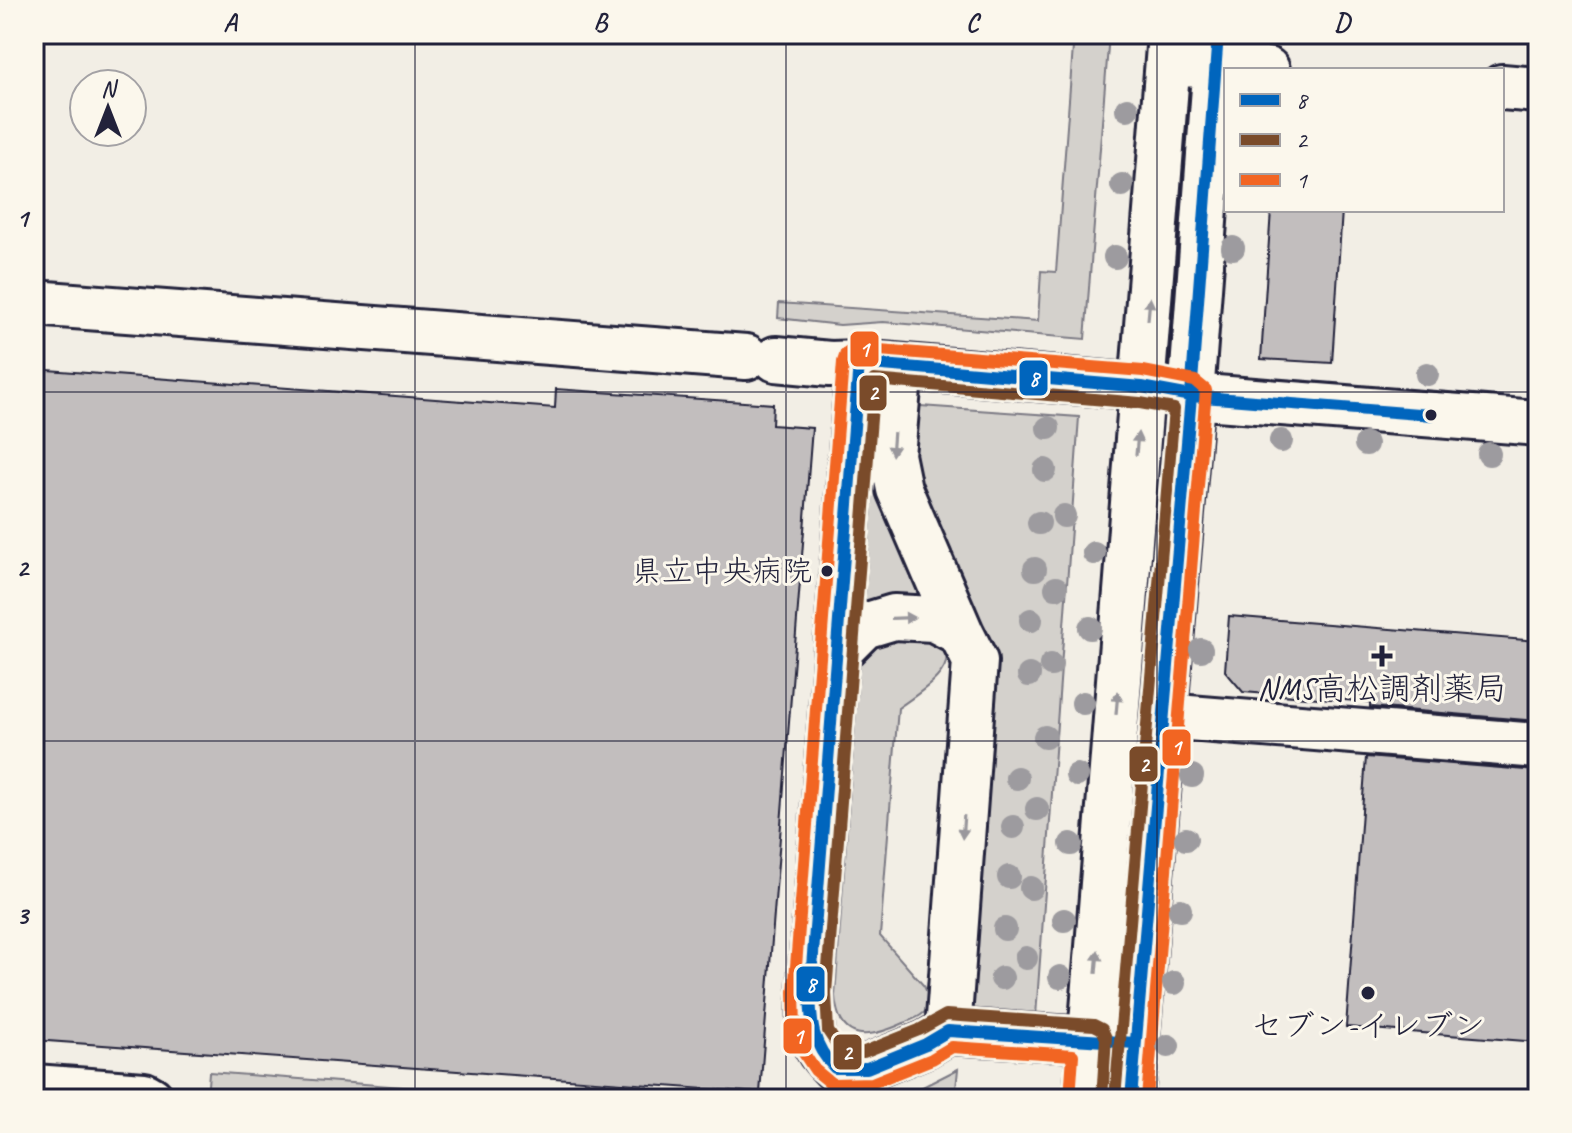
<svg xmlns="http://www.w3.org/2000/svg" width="1572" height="1133" font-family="Caveat,'Klee One',sans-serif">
	<rect width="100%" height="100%" fill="#f2eee5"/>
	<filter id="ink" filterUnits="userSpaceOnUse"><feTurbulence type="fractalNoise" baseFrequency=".0125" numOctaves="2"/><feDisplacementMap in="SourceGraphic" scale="16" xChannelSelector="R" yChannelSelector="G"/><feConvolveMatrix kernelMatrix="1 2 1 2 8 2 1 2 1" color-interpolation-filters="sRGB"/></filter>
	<g filter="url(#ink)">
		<!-- green -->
		<path fill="#d4d1cc" stroke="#7b7a84" stroke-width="2" d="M1074 34H1109L1085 339 883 322 840 325 778 318 779 303 1038 321 1041 271 1056 272Z
			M906 405 1079 417 1036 1016 966 1011 991 669 910 484Z
			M874 481 934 608 863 613Z
			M890 635C902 636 916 636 928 638 934 640 940 643 944 648 958 671 914 696 898 708L880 936 924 986C927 992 930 998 929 1005 925 1016 913 1019 904 1023 869 1039 839 1044 835 996L859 665 865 650Z
			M958 1069 955 1099H899Z
			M209 1072 558 1099H207Z"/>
		<!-- building -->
		<path fill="#c2bebe" stroke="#22223b" stroke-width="2" d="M1271 210H1342L1332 363 1261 359Z
			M34 369 555 408 556 389 773 404 772 425 812 428 760 1093 34 1040Z
			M1229 616 1538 641V721L1370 707V702L1243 692 1225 671Z
			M1366 757 1538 771V1042L1346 1027Z"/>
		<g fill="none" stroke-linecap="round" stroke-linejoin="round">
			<defs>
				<path id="minor" d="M1186 64 1267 70
					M1502 87 1538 90
					M34 303 746 357
					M776 359 830 364 859 363 1142 387 1191 396 1538 423
					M859 363 810 993C811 1029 808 1043 835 1068H867L926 1044 948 1031 1121 1042
					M900 367 892 455 899 489 961 633
					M837 653 864 626 894 617 934 619 961 633 975 661 948 1031
					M1164 716 1538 746
					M34 1087 144 1095 151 1099
					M1086 1099 1170 34
					M1131 1099 1191 396 1218 34"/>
			</defs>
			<!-- minor casing -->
			<use href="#minor" stroke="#22223b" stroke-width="50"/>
			<!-- minor -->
			<use href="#minor" stroke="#fbf7ec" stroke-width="44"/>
			<defs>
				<path id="bus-1" d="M1135 1043 948 1031 926 1044 867 1068H835C812 1045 811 1024 810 993L859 363 1142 387 1191 396 1431 415
					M1131 1099 1191 396 1218 34"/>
				<path id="bus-2" d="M1102 1099 1106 1038 1102 1029 1094 1025 946 1015 919 1030 864 1052H842L828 1031 826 993 874 380 1140 403 1174 409 1115 1098"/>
				<path id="bus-3" d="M1070 1098 1073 1055 952 1047 932 1059 872 1083 832 1084 815 1070 801 1049 795 1027 794 992 843 362 846 353 854 348 1143 371 1195 381 1206 390 1147 1099"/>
			</defs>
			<!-- bus-1 casing -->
			<use href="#bus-1" stroke="#fbf7ec" stroke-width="18"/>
			<!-- bus-2 casing -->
			<use href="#bus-2" stroke="#fbf7ec" stroke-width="18"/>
			<!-- bus-3 casing -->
			<use href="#bus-3" stroke="#fbf7ec" stroke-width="18"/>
			<!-- bus-1 -->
			<use href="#bus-1" stroke="#0065bd" stroke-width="12"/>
			<!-- bus-2 -->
			<use href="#bus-2" stroke="#7a4b2a" stroke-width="12"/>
			<!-- bus-3 -->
			<use href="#bus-3" stroke="#f26522" stroke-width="12"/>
		</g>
		<!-- trees -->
		<g fill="#9d9b9f">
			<circle cx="1127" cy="109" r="12"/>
			<circle cx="1122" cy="185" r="12"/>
			<circle cx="1233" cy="248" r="12"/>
			<circle cx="1115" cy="257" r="12"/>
			<circle cx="1427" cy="374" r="12"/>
			<circle cx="1048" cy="428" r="12"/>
			<circle cx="1281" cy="441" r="12"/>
			<circle cx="1366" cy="444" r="12"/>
			<circle cx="1489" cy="454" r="12"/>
			<circle cx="1045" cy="470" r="12"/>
			<circle cx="1064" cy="516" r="12"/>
			<circle cx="1039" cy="523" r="12"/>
			<circle cx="1094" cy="553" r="12"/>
			<circle cx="1035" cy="569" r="12"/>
			<circle cx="1056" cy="588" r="12"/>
			<circle cx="1031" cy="620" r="12"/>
			<circle cx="1090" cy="628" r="12"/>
			<circle cx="1201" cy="650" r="12"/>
			<circle cx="1051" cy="665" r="12"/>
			<circle cx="1029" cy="675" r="12"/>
			<circle cx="1083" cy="703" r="12"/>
			<circle cx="1045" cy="737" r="12"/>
			<circle cx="1077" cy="775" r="12"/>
			<circle cx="1192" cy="776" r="12"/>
			<circle cx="1017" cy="778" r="12"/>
			<circle cx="1037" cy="809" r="12"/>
			<circle cx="1013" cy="827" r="12"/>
			<circle cx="1186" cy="839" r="12"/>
			<circle cx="1071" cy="844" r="12"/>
			<circle cx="1009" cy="877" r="12"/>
			<circle cx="1031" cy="888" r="12"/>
			<circle cx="1180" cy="910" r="12"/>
			<circle cx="1064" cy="920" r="12"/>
			<circle cx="1005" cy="929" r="12"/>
			<circle cx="1026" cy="958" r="12"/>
			<circle cx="1060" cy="977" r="12"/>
			<circle cx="1002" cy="978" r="12"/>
			<circle cx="1174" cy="983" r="12"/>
			<circle cx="1168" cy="1046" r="12"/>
		</g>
		<!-- one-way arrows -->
		<defs><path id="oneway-solid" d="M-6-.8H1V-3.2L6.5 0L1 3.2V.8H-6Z" transform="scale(2)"/></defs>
		<g fill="#99979c">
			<use href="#oneway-solid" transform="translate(1149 309) rotate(-85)"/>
			<use href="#oneway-solid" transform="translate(893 444) rotate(94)"/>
			<use href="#oneway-solid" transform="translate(1137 444) rotate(-85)"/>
			<use href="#oneway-solid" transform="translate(903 618) rotate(-2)"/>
			<use href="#oneway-solid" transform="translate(1117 703) rotate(-85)"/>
			<use href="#oneway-solid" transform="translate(963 827) rotate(94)"/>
			<use href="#oneway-solid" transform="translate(1097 962) rotate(-85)"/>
		</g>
	</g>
	<!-- grid -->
	<path fill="none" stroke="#22223b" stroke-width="2" stroke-opacity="0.55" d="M415 34V1099M786 34V1099M1157 34V1099M34 392H1538M34 741H1538"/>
	<!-- markers -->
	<g fill="#22223b" stroke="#fbf7ec" stroke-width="3">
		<circle cx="1431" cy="415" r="7"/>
		<circle cx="827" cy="571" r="7"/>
		<path d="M1378 644h8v8h8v8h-8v8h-8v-8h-8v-8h8z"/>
		<circle cx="1368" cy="993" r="8"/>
	</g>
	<g text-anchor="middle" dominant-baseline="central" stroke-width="6" stroke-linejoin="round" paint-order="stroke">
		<!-- bus labels -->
		<g font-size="30" fill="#22223b" stroke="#fbf7ec" text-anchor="end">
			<text x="812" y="571">県立中央病院</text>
		</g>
		<!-- poi labels -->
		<g font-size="32" fill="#22223b" stroke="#fbf7ec">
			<text x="1382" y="688">NMS高松調剤薬局</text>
			<text x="1368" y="1025">セブン-イレブン</text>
		</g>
	</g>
	<g stroke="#fbf7ec" stroke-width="3">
		<rect x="849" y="330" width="31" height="38" rx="8" fill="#f26522"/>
		<rect x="1018" y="359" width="31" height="38" rx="8" fill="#0065bd"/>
		<rect x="858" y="374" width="30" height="38" rx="8" fill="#7a4b2a"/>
		<rect x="1161" y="728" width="31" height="39" rx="8" fill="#f26522"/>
		<rect x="1128" y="745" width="31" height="38" rx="8" fill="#7a4b2a"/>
		<rect x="795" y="965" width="31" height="38" rx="8" fill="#0065bd"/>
		<rect x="782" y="1017" width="31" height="38" rx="8" fill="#f26522"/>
		<rect x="832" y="1033" width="31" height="38" rx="8" fill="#7a4b2a"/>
	</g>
	<g font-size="22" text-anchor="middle" font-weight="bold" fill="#fff">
		<text x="864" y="357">1</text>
		<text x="1034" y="386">8</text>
		<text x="873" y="400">2</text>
		<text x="1176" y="755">1</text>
		<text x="1144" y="772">2</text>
		<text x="811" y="992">8</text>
		<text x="798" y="1044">1</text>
		<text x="847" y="1060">2</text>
	</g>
	<!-- margin -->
	<rect width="1572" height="1133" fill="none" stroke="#fbf7ec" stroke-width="88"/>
	<!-- legend -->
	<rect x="1224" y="68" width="280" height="144" fill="#fbf7ec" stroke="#a4a2a5" stroke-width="2"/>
	<rect x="1240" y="94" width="40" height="12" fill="#0065bd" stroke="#a4a2a5" stroke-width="2"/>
	<text x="1296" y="108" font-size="24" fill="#22223b">8</text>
	<rect x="1240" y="134" width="40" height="12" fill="#7a4b2a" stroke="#a4a2a5" stroke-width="2"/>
	<text x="1296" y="148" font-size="24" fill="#22223b">2</text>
	<rect x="1240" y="174" width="40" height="12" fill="#f26522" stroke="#a4a2a5" stroke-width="2"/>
	<text x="1296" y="188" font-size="24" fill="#22223b">1</text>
	<!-- north arrow -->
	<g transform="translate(108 108)"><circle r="38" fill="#fbf7ec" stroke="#a4a2a5" stroke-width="2"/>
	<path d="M0-6L14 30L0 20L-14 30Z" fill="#22223b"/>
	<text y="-12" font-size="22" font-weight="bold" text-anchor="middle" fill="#22223b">N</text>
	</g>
	<rect x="44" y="44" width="1484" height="1045" fill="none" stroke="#22223b" stroke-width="3"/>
	<g font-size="26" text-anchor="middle" font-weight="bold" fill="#22223b">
		<text x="230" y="31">A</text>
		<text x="600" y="31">B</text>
		<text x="972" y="31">C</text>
		<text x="1342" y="31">D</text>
		<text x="22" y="227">1</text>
		<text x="22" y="576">2</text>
		<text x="22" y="924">3</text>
	</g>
</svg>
